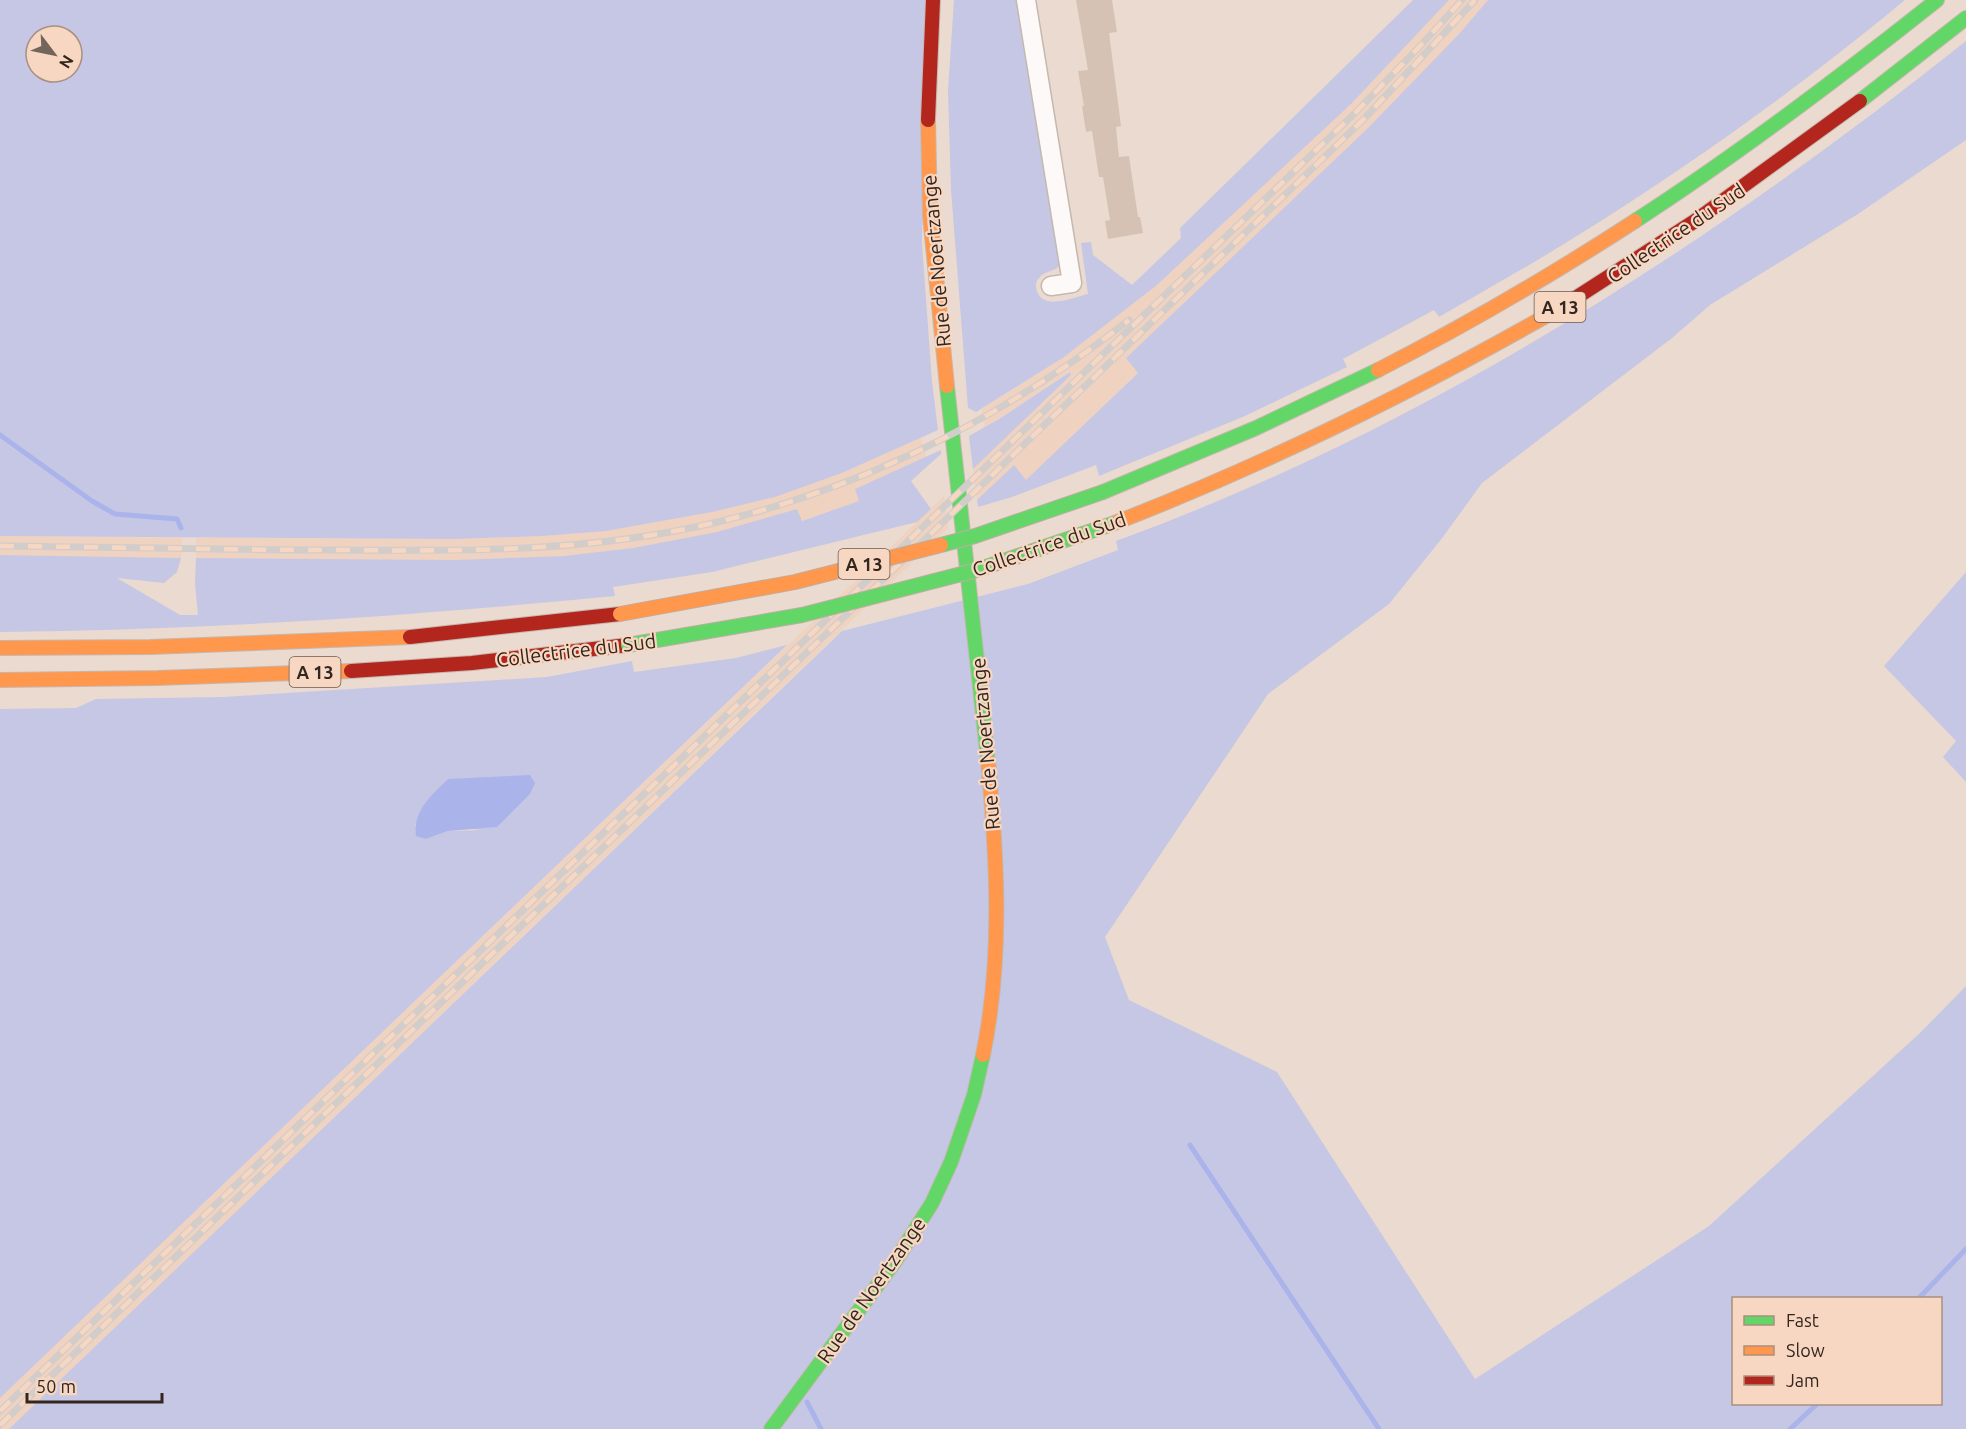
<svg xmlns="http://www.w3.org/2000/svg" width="1966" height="1429" font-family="Ubuntu,sans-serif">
	<rect width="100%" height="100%" fill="#ebdacf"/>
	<!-- built -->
	<path fill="#efd2bf" d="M1449 0H1488L1459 34 1368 128 1126 358 1138 372 1026 481 1014 465 977 500 973 469 1071 375 1069 372 985 428 982 409 1064 357 1157 285 1351 104Z
		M921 438 926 457 855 489 859 501 801 521 797 509 717 532 633 548 564 556 455 560 196 558V538L455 539 542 536 606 531 712 512 775 497 842 473Z
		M944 496 948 528 9 1429H0V1398Z
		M0 536 182 538 181 558 0 555Z"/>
	<!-- green -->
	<path fill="#c5c7e4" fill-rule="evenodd" d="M0 0H925L922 244 932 382 938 430 842 473 775 497 712 512 606 531 542 536 455 539 0 536ZM36 36H72V72H36Z
		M954 0H1026L1067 254C1065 258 1062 263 1059 266 1054 272 1044 271 1039 278 1036 281 1035 286 1037 291 1043 311 1074 297 1088 294L1081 243 1091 242 1093 255 1132 285 1181 238 1180 228 1413 0H1449L1351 104 1157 285 1064 357 976 412 968 408 951 190 948 91Z
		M1488 0H1905C1800 87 1688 167 1572 239 1529 266 1483 291 1439 317L1434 310 1343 359 1347 367 1245 416 1099 476 1096 465 1012 497 978 507 977 500 1014 465 1026 480 1138 373 1126 358 1368 128 1459 34Z
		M1966 41V140L1858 214 1710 305 1672 338 1482 483 1443 537 1389 604 1268 694 1105 937 1129 1000 1277 1072 1475 1379 1709 1226 1921 1032 1966 986V1429H9L842 631 1028 584 1118 550 1116 541C1426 428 1709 246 1966 41ZM1734 1298H1940V1404H1734Z
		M1070 372 1071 375 973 469 969 436 999 419Z
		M941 450V454L911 481 931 509 917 522 712 572 613 587 615 596C410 616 206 630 0 632V555L181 558 177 572 164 583 117 578 180 615H198L195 583 196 558 455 560 564 556 633 548 717 532 797 509 802 521 859 501 855 489Z
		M1966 572V782L1943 757 1956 741 1884 666Z
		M787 645 0 1398V709L76 708 96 699 223 697 547 677 632 661 634 672 736 658ZM415 824 482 830 448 831 426 839Z"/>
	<!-- water -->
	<path fill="#abb4ea" d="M530 775 535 783 530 794 497 827 448 831 426 839 416 836C413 810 431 796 448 779Z"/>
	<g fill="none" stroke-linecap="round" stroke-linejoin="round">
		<!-- stream -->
		<path stroke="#abb4ea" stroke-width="5" d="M0 435 92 501 115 514 177 519 181 528
			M1190 1145 1379 1429
			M1919 1298 1966 1249
			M807 1402 821 1429
			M1790 1429 1817 1404"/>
	</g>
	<!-- building -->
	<path fill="#d6c2b4" d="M1076 0H1112L1117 32 1109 33 1121 126 1116 127 1119 157 1129 156 1138 217H1140L1143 233 1108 239 1105 221 1110 220 1103 177H1099L1092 131 1086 132 1082 106H1084L1078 71 1088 70Z"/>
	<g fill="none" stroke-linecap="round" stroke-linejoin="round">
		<defs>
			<path id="street" d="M1026 0 1072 283 1051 286"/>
			<path id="fast" d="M1860 101 1966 18
				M1635 221C1740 153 1839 78 1937 0
				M947 386 988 761
				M1103 492 1256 428 1378 370
				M771 1429 896 1260 932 1203 951 1162 974 1095 983 1055"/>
			<path id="slow" d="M928 120 930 216 947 386
				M1378 370C1466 325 1552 275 1635 221
				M1112 524C1267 464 1415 391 1560 308
				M0 648 150 647 410 637
				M0 680 157 678 351 671
				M983 1055C1003 958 997 858 988 761"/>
			<path id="jam" d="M928 120 933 0
				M1560 308 1695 221 1860 101
				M410 637 620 614
				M351 671 472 663 628 645"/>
		</defs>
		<!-- street casing -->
		<use href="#street" stroke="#c5b8af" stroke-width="21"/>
		<!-- fast casing -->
		<use href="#fast" stroke="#c5b8af" stroke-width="16"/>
		<!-- slow casing -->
		<use href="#slow" stroke="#c5b8af" stroke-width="16"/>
		<!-- jam casing -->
		<use href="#jam" stroke="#c5b8af" stroke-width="16"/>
		<!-- street -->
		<use href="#street" stroke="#fcf9f8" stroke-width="18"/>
		<!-- fast -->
		<use href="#fast" stroke="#63d668" stroke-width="14"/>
		<!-- slow -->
		<use href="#slow" stroke="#ff974d" stroke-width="14"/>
		<!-- jam -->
		<use href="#jam" stroke="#b3261e" stroke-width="14"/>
		<defs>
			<path id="rail" d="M0 546C113 547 226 550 339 550 449 551 561 552 670 532 838 501 995 425 1129 320
				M0 1411 1356 112 1423 43 1462 0
				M0 1425 1363 120 1475 0"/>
		</defs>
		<!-- rail casing -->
		<use href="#rail" stroke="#d2cdca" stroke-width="7"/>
		<!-- rail -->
		<use href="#rail" stroke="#f8d7c2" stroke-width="4.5" stroke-dasharray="14" stroke-linecap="butt"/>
		<defs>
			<path id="fast-bridge" d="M941 545 975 536 1103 492
				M628 645 802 615 977 570 1112 524"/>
			<path id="slow-bridge" d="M620 614 795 582 941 545"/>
		</defs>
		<!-- fast-bridge casing -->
		<use href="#fast-bridge" stroke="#beada2" stroke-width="16" stroke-linecap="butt"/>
		<!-- slow-bridge casing -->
		<use href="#slow-bridge" stroke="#beada2" stroke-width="16" stroke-linecap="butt"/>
		<!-- fast-bridge -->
		<use href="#fast-bridge" stroke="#63d668" stroke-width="14"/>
		<!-- slow-bridge -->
		<use href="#slow-bridge" stroke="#ff974d" stroke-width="14"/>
	</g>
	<g text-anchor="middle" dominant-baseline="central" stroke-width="4.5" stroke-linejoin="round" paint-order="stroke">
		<!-- shield labels -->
		<g fill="#f8d7c2" stroke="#6d5b4f" stroke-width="1.5">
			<rect x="1534.5" y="292" width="51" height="30" rx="4.5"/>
			<rect x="838.5" y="549" width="51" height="30" rx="4.5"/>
			<rect x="289.5" y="657" width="51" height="30" rx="4.5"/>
		</g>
		<g font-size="18" font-weight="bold" fill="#32261e">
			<text x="1560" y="307">A 13</text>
			<text x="864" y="564">A 13</text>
			<text x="315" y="672">A 13</text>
		</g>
		<!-- street labels -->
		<g font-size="20" fill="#32261e" stroke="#f8d7c2">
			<text transform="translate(1676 233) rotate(-34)">Collectrice du Sud</text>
			<text transform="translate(936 261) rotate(-95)">Rue de Noertzange</text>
			<text transform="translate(1049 544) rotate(-19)">Collectrice du Sud</text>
			<text transform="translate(576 650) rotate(-7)">Collectrice du Sud</text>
			<text transform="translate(985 744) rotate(-95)">Rue de Noertzange</text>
			<text transform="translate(871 1290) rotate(-55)">Rue de Noertzange</text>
		</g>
	</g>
	<!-- legend -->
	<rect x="1732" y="1297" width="210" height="108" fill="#f8d7c2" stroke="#a99080" stroke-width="1.5"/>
	<rect x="1744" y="1316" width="30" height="9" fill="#63d668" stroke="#a99080" stroke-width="1.5"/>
	<text x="1786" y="1327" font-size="18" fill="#32261e">Fast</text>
	<rect x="1744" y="1346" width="30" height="9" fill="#ff974d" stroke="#a99080" stroke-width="1.5"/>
	<text x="1786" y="1357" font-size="18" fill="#32261e">Slow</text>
	<rect x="1744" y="1376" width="30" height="9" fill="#b3261e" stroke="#a99080" stroke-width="1.5"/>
	<text x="1786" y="1387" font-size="18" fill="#32261e">Jam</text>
	<!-- north arrow -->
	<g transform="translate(54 54) rotate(122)"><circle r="28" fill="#f8d7c2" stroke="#a99080" stroke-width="1.5"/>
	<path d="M0-4.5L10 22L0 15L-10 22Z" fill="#73655c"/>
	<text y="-9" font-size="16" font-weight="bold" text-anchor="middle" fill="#32261e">N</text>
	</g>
	<!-- scale -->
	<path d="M27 1393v9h135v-9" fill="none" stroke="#32261e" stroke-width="3"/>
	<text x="36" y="1393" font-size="18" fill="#32261e" stroke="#f8d7c2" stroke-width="4.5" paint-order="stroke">50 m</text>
</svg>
